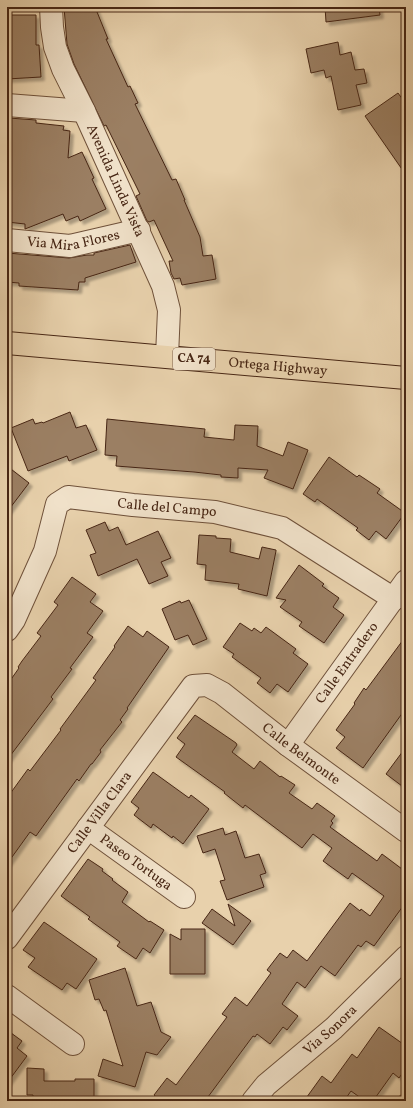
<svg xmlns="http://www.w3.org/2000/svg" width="413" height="1108" font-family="Vollkorn,serif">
	<defs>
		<filter id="shadow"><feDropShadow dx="3.5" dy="3.5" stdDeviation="1" flood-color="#0004"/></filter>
	</defs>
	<rect width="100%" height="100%" fill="#e8d1ac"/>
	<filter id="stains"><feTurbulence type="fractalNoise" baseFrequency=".005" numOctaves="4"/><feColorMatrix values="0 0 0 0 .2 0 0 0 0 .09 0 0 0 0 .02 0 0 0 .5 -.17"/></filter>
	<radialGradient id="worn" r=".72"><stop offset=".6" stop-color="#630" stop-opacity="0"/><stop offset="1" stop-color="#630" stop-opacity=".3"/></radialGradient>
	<!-- green -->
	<path fill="#cdb492" stroke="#8a6d53" d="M406 1091V1101H393Z"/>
	<!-- building -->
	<path fill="#9b7f63" stroke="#472614" filter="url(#shadow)" d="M64 7H95L108 39H106L128 87 130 86 138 103 135 104 172 180 176 179 185 200H184L200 237 203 256 212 255 216 279 182 285 180 278 174 279 171 273 169 261H173L154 220 149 222 147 221 136 196 140 194 106 125 104 126 74 64 67 44Z
		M325 7H379L380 15 326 22Z
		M7 15H36V45H39L41 77 7 79Z
		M338 42 340 55 351 52 355 70 364 69 367 83 356 85 361 105 338 110 331 76 326 78 324 70 311 73 306 49Z
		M398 93 406 104V175L365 116Z
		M9 118 36 120V123L64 126 63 130 70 131 68 158 82 152 94 178 92 179 106 209 80 221 78 216 66 221 63 214 25 229V224L7 222V132Z
		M130 245 136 262 85 278V282H79L78 290 19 286V283L7 282V253L69 258 87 255H94V253Z
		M70 412 76 428 86 425 97 450 69 461 67 456 28 471 11 428 33 419 35 424 42 422 43 423Z
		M107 419 205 429 204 437 234 440 235 425 258 426 257 446 283 456 288 442 308 450 293 489 264 478 268 470 238 468V478L221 477V475L194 472 116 466 117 456 105 455Z
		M329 457 357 477 359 475 380 489 377 493 405 513 386 539 376 531 369 540 356 530 358 528 317 499 315 502 303 494Z
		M7 466 29 483 7 512Z
		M105 522 109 531 118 527 126 545 158 531 171 558 161 562 168 576 149 584 137 559 98 576 90 555 96 553 86 530Z
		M199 535 216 536V538L231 539 230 552 259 559 262 547 276 550V551L267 596 238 589 239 584 205 580 206 565 197 564Z
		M299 565 324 584 322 586 339 598 333 607 344 615 324 643 299 626 302 622 280 607 286 600 276 598Z
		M72 577 96 594 90 602 103 611 87 633 93 637 70 668 72 669 51 697 53 699 7 760V685L19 668 18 667 22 661 41 636 37 633 58 605 54 602Z
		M189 600 207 639 193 645 188 635 175 640 162 609 180 601 181 603Z
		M240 623 252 631 254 628 261 633 266 627 296 649 293 653 308 664 288 692 277 684 270 693 257 683 261 678 232 657 234 654 223 647Z
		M128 626 143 637 147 631 169 647 127 708 128 709 120 720 122 722 100 750 101 752 92 764H91L79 781 77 779 36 836 30 832 7 864V798L28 769 30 771 61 730 60 729 96 680 93 678 115 647 114 646Z
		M406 636V708L363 768 336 748 345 737 336 730 355 704 354 703 364 688 366 690Z
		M195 715 236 743 237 745 232 752 254 769 260 761 280 777 281 776 295 785 289 793 312 809 317 803 335 816 331 821 333 823 330 827 377 861 382 854 406 872V902L374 946 366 941 361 947 358 945 335 976 321 966 305 988 297 982 282 1004 298 1016 287 1030 283 1027 270 1044 257 1034 255 1037 253 1036 205 1101H161L154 1095 167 1078 176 1085 227 1017 222 1014 235 997 247 1006 271 973 267 970 280 953 287 958 293 950 307 961 350 903 360 911 361 909 370 916 384 896 352 873 348 879 323 861 332 848 313 834 302 848 245 805 243 808 224 793 225 792 176 757 185 744 177 738Z
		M406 747V789L386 774Z
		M153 772 189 798 191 795 209 809 183 844 173 836 172 838 153 824 151 828 134 815 139 808 131 802Z
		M223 828 225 835 236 831 245 858 259 854 266 873 260 875 264 887 227 900 220 881 225 880 215 849 203 853 197 836Z
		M88 859 103 869 102 871 113 879 112 880 128 892 122 902 149 922 150 921 164 930 150 953 143 948 136 959 117 946 120 942 88 919 90 917 61 896Z
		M228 904 251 921 233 945 202 923 212 909 235 926Z
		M44 922 97 959 76 989 67 983 62 990 28 967 35 958 23 950Z
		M181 929H205V974H170V934L181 940Z
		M125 968 137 1006 151 1002 161 1032 171 1037 157 1055 146 1052 135 1087 98 1076 103 1059 123 1066 106 1010 104 1011 99 999 95 1000 89 980Z
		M379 1027 406 1046V1068L399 1078 393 1073 373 1101H365L351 1091 344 1101H304L322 1076 331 1083 352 1054 357 1058Z
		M7 1030 22 1041 17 1048 27 1056 7 1083Z
		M27 1068 44 1069V1081H75V1079H94V1101H33V1095H27Z"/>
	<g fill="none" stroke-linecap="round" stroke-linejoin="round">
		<defs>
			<g id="minor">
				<path id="s1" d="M51 7 52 27 55 47 63 69 84 111 163 286 169 310 167 356"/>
				<path d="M7 105 84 111"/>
				<path id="s2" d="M7 240 70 246 139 230"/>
				<path id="s3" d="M7 630 14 620 45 551 57 504 68 497 133 505 215 512 282 528 394 599"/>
				<path id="s4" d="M288 745 406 581"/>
				<path id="s5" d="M88 828 184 897"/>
				<path id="s6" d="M7 938 193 686 207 685 222 693 288 745 406 831"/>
				<path d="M7 996 73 1044"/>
				<path id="s7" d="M253 1101 266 1085 334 1028 406 957"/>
			</g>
			<g id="major">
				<path id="s8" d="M7 343 406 378"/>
			</g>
		</defs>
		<!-- minor casing -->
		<use href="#minor" stroke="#6f513a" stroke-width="24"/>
		<!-- major casing -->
		<use href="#major" stroke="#472614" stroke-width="24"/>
		<!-- minor -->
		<use href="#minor" stroke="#f0e1c9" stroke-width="22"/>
		<!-- major -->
		<use href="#major" stroke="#e8d1ac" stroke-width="22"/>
	</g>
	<g text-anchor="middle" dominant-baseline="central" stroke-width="3.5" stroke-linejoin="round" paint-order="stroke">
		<!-- shield labels -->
		<rect fill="#f0e1c9" stroke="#7a5e4a" stroke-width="1" x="173" y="348" width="42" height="22" rx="3"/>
		<g font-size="13" font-weight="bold" fill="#472614">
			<text x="194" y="359">CA 74</text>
		</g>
		<!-- street labels -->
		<g font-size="14" fill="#472614" stroke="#f0e1c9">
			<text stroke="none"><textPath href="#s1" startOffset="187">Avenida Linda Vista</textPath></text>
			<text stroke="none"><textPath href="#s2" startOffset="67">Via Mira Flores</textPath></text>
			<text stroke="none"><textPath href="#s8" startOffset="272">Ortega Highway</textPath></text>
			<text stroke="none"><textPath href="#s3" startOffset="249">Calle del Campo</textPath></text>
			<text stroke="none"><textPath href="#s4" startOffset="101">Calle Entradero</textPath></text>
			<text stroke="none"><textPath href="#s6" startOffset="444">Calle Belmonte</textPath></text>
			<text stroke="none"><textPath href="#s6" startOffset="156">Calle Villa Clara</textPath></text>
			<text stroke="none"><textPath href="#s5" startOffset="59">Paseo Tortuga</textPath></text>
			<text stroke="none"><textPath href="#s7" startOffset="105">Via Sonora</textPath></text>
		</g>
	</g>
	<!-- margin -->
	<rect width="413" height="1108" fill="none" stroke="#e8d1ac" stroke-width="24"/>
	<rect x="8" y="8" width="397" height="1092" fill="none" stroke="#472614" stroke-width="2"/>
	<rect x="12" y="12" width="389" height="1084" fill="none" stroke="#472614"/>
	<rect width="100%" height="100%" filter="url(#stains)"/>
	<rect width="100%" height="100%" fill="url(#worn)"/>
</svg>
